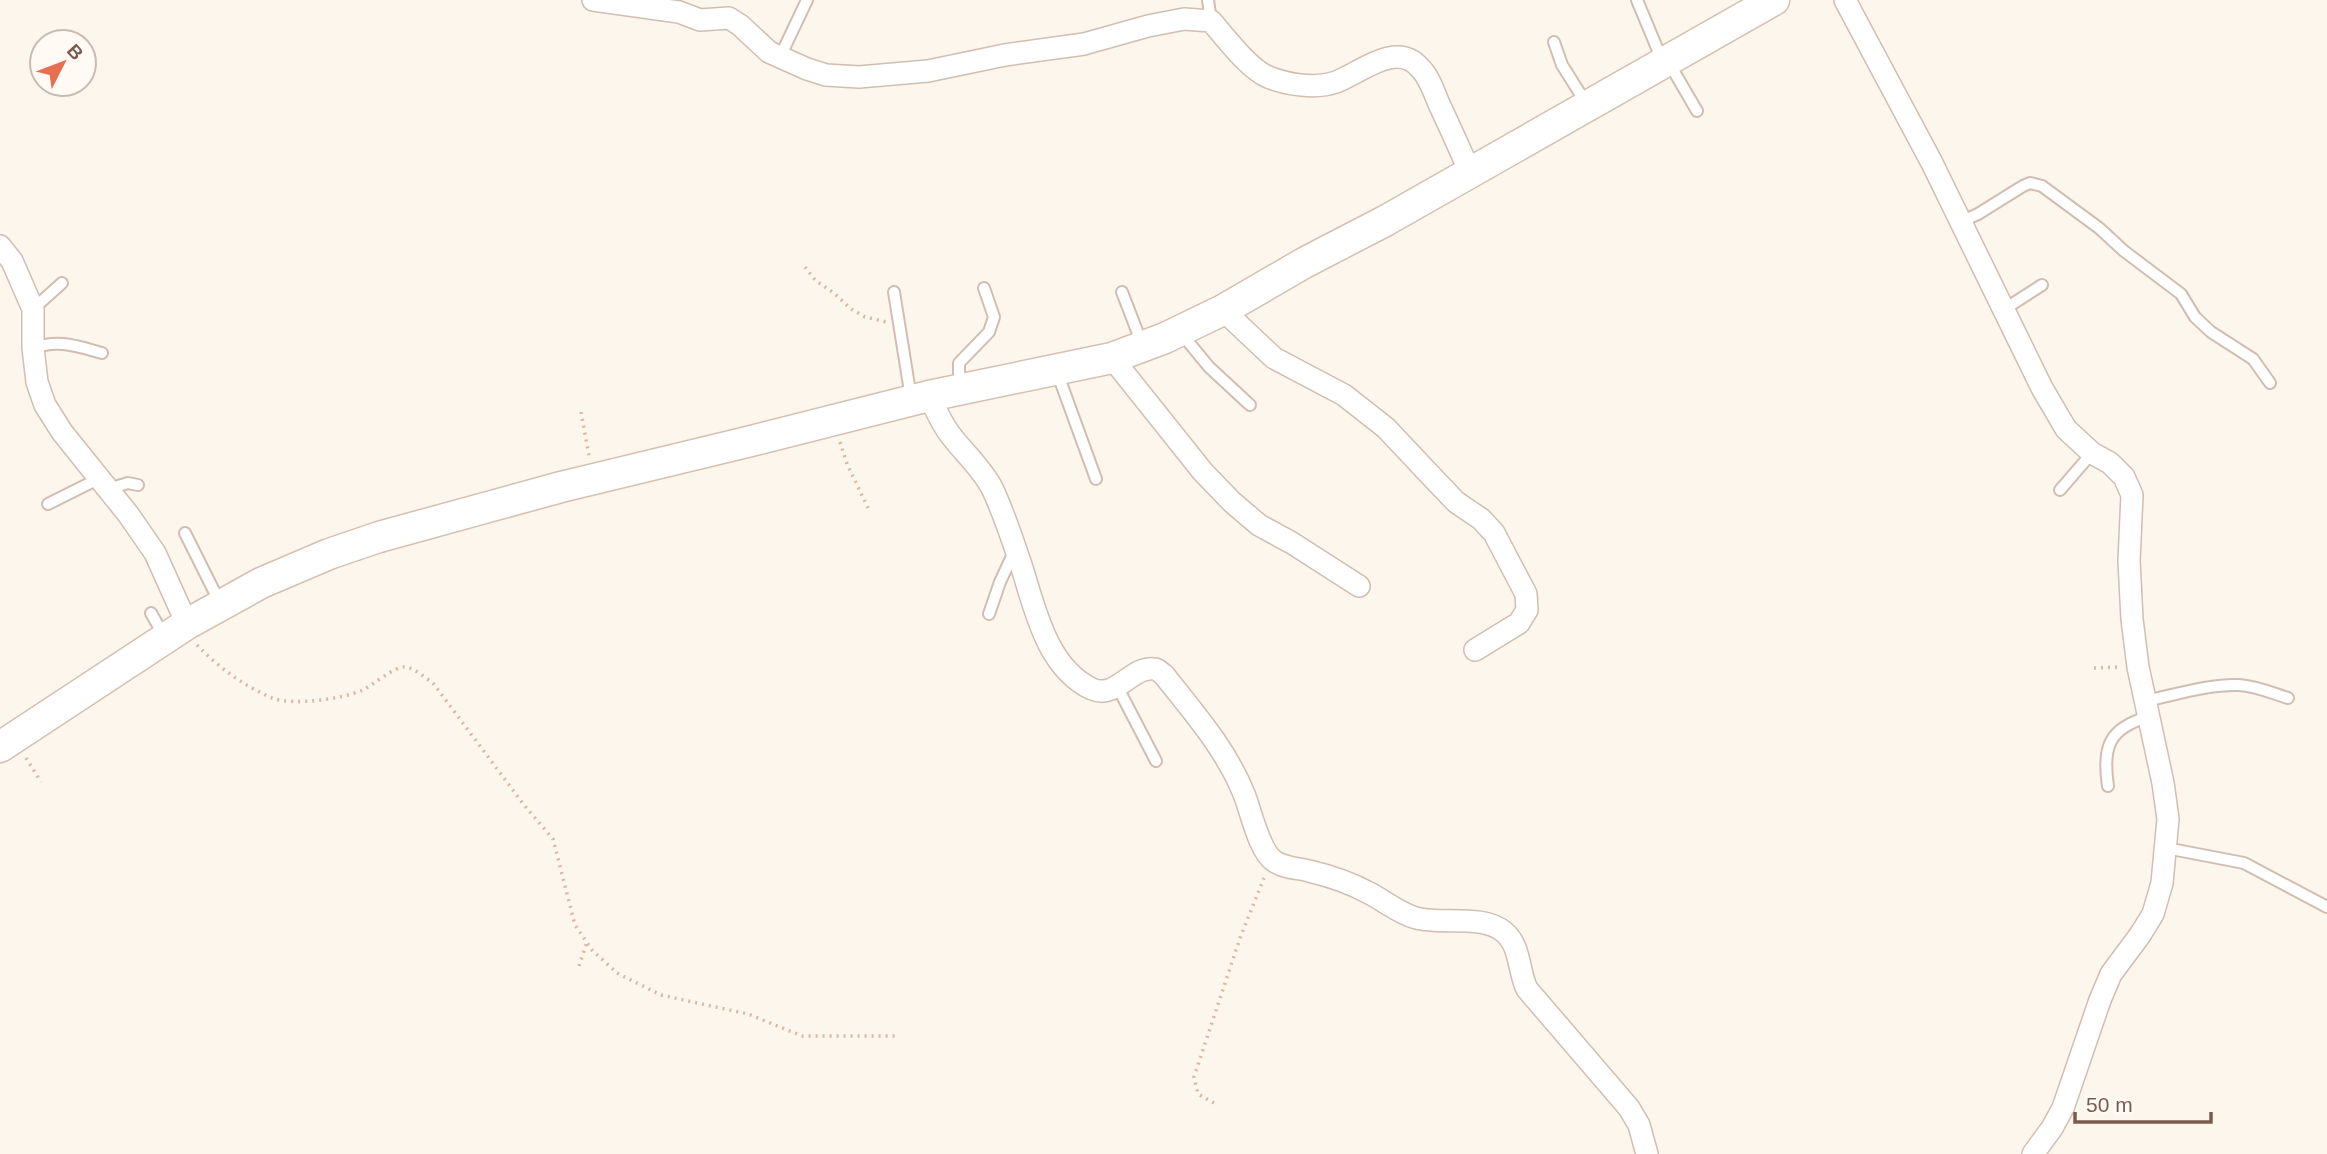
<svg xmlns="http://www.w3.org/2000/svg" width="2327" height="1154" font-family="Arial,sans-serif">
	<rect width="100%" height="100%" fill="#fdf6ec"/>
	<g fill="none" stroke-linecap="round" stroke-linejoin="round">
		<defs>
			<path id="lane" d="M1208 0 1211 21
				M1637 0 1662 60
				M1554 42 1562 65 1586 103
				M780 57 807 0
				M1669 63 1697 111
				M1960 222 1978 214 2023 186 2030 183 2042 186 2099 228 2124 251 2181 294 2195 317 2211 332 2253 359 2270 383
				M894 292 911 398
				M1122 292 1142 344
				M33 309 62 283
				M2003 310 2042 285
				M1181 333 1209 367 1250 405
				M33 348C59 339 76 346 102 353
				M1057 372 1096 479
				M964 386 959 373V363L989 332 994 317 984 288
				M108 489 128 483 138 485
				M2060 490 2092 453
				M48 504 100 478
				M185 533 220 603
				M151 613 164 636
				M989 614 1000 582 1014 552
				M1117 686 1156 761
				M2145 701C2175 695 2208 684 2239 685 2256 686 2272 693 2288 698
				M2108 786C2102 747 2109 728 2148 717
				M2166 848 2244 863 2327 907"/>
			<path id="street" d="M593 0 679 12 700 20 729 18 740 25 769 52 807 69 826 75 859 77 928 71 1005 55 1084 44 1148 26 1184 19 1211 21C1226 38 1248 68 1268 77 1288 85 1316 89 1336 82 1360 73 1396 41 1419 67 1429 76 1434 92 1439 104 1450 127 1460 150 1470 172
				M1845 0 1932 163 2042 388 2066 429 2092 453 2110 463 2124 477 2132 495 2129 561 2132 619 2138 667 2163 783 2168 819 2162 883 2153 914 2140 935 2111 974 2100 1000 2063 1108 2052 1128 2033 1154
				M0 246 12 261 33 309V348L37 382 45 405 62 432 128 514 155 553 187 624
				M1223 310 1274 358 1344 395 1386 428 1434 479 1456 502 1481 519 1494 533 1526 594 1527 610 1519 623 1475 650
				M1112 358 1203 472 1232 502 1259 525 1292 543 1359 586
				M929 396C935 408 941 422 949 433 963 452 981 467 992 488 1004 513 1013 541 1022 568 1035 609 1047 668 1092 689 1116 700 1132 665 1155 669 1159 670 1161 673 1164 675 1194 713 1226 749 1244 794 1251 811 1259 851 1274 861 1284 868 1298 868 1309 871 1330 876 1351 883 1369 893 1385 901 1398 913 1416 918 1442 925 1483 914 1504 932 1521 946 1518 971 1527 989L1629 1108 1639 1125 1647 1154"/>
			<path id="secondary" d="M0 747 187 624 261 583 329 554 379 537 561 487 743 443 929 396 1112 358 1165 338 1223 310 1304 263 1385 221 1774 0"/>
		</defs>
		<!-- lane casing -->
		<use href="#lane" stroke="#d1beb0" stroke-width="14"/>
		<!-- street casing -->
		<use href="#street" stroke="#d1beb0" stroke-width="24"/>
		<!-- secondary casing -->
		<use href="#secondary" stroke="#d6c0b0" stroke-width="33"/>
		<!-- path -->
		<path stroke="#d9b8a5" stroke-width="3.5" stroke-dasharray="2 5" stroke-linecap="butt" d="M805 267 816 281 834 293 851 309 865 317 887 322
			M581 412 589 456
			M840 442 847 464 870 512
			M197 645C218 667 244 686 272 698 294 706 342 699 363 690 373 685 395 666 405 667 415 668 425 678 433 683L524 805 553 839 575 925 592 950 617 973 661 995 748 1014 802 1036H895
			M2094 668 2119 667
			M26 758 41 782
			M579 966 587 942
			M1214 1103 1198 1094 1194 1077 1240 938 1264 878"/>
		<!-- lane -->
		<use href="#lane" stroke="#fff" stroke-width="10"/>
		<!-- street -->
		<use href="#street" stroke="#fff" stroke-width="21"/>
		<!-- secondary -->
		<use href="#secondary" stroke="#fff" stroke-width="30"/>
	</g>
	<!-- north arrow -->
	<g transform="translate(63 63) rotate(48)"><circle r="33" fill="#fffaf3" stroke="#cabbb1" stroke-width="2"/>
	<path d="M0-5L12 26L0 18L-12 26Z" fill="#e76f51"/>
	<text y="-10" font-size="19" font-weight="bold" text-anchor="middle" fill="#7a5c4d">B</text>
	</g>
	<!-- scale -->
	<path d="M2075 1112v10h136v-10" fill="none" stroke="#7a5c4d" stroke-width="3.5"/>
	<text x="2086" y="1112" font-size="21" fill="#7a5c4d" stroke="#fffaf3" stroke-width="5" paint-order="stroke">50 m</text>
</svg>
